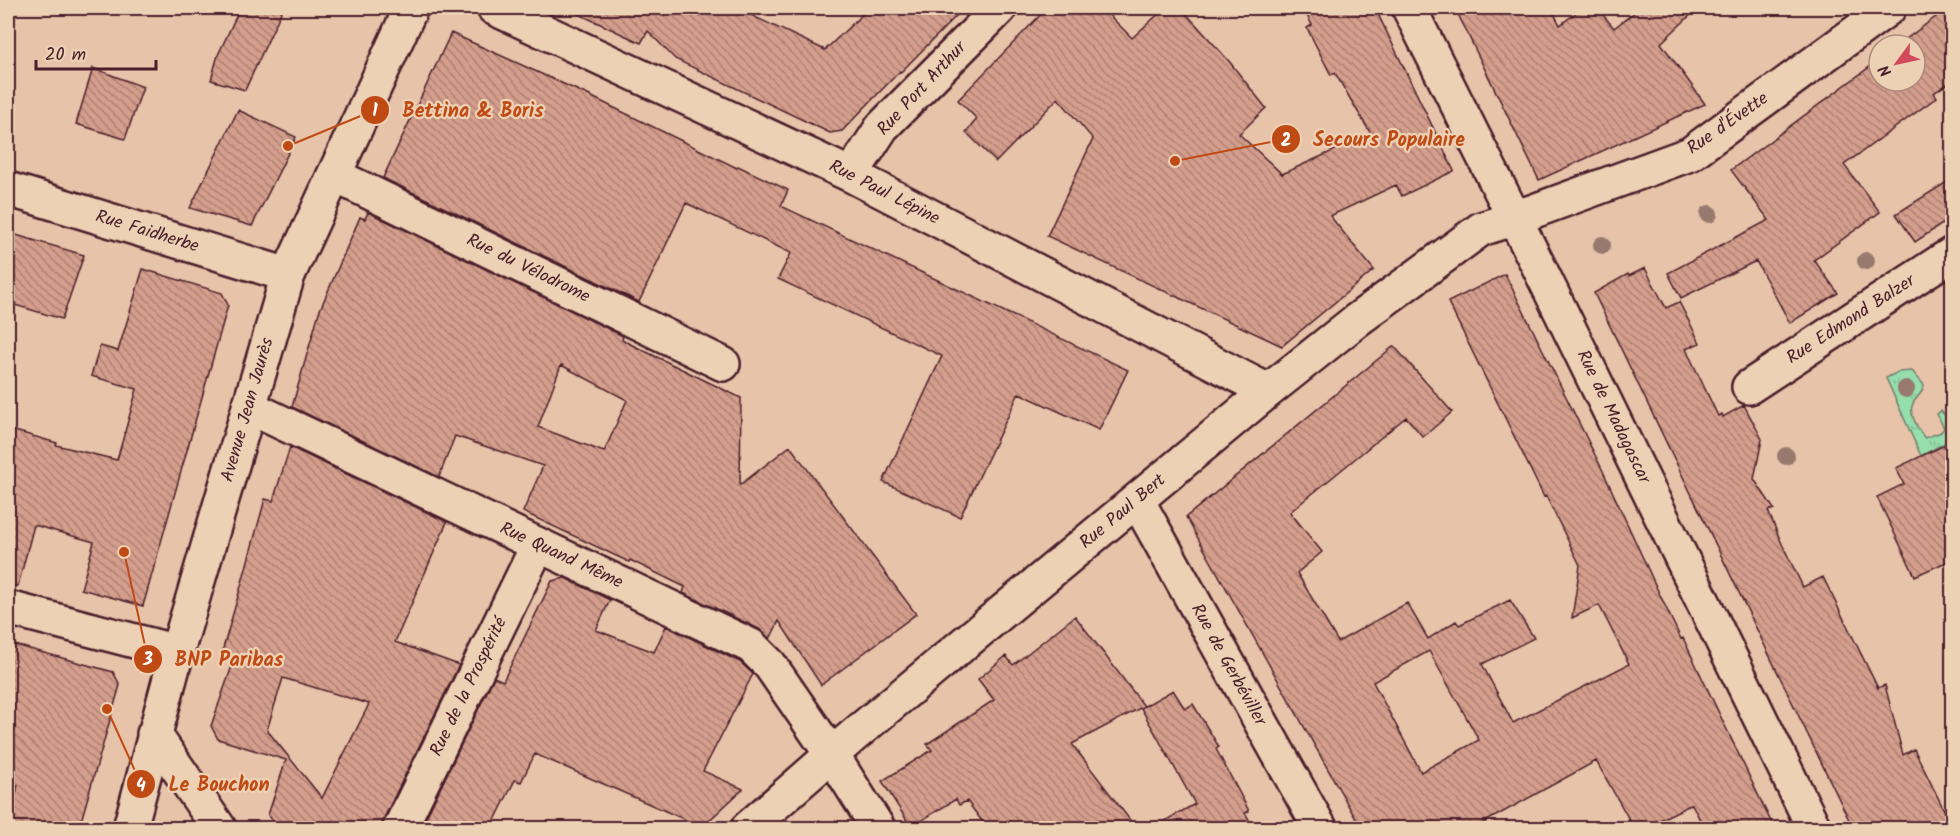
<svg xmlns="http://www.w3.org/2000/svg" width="1960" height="836" font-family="Kalam,sans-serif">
	<defs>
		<pattern id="grass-tufts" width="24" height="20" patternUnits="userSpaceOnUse" patternTransform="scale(1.5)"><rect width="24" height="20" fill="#96deac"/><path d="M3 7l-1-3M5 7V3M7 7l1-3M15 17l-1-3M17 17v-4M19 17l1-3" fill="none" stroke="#83be94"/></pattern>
		<pattern id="building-back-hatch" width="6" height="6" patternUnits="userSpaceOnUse" patternTransform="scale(1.5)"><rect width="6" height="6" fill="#d49e8c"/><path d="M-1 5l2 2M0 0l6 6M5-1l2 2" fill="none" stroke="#ae8073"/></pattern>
	</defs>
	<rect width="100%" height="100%" fill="#e7c3a9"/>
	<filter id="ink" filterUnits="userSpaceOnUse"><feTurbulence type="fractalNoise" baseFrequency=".0167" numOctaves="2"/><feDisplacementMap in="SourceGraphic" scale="12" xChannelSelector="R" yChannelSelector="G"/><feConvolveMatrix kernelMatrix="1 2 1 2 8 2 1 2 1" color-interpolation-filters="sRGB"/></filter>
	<g filter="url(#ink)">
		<!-- grass -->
		<path fill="url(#grass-tufts)" stroke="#707e6c" stroke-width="1.5" d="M1912 371 1924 385C1922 396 1914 398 1912 406 1909 414 1920 433 1925 438L1941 432 1944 428 1937 414 1941 411C1949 419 1953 428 1952 439L1921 456 1886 378 1898 372Z"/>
		<!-- building -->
		<path fill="url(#building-back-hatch)" stroke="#4a1f2b" stroke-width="1.5" fill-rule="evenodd" d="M240 8H283L245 90 211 80 218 55Z
			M566 8H736L825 50 869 8H964L901 72 900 71 842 131 830 133 675 59 648 31 641 43Z
			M1047 8H1102L1132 38 1165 8H1181L1228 60 1266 108 1239 134 1282 174 1371 134 1335 73 1331 75 1307 28 1312 25 1303 8H1375L1454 171 1402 196 1396 185 1330 216 1374 270 1282 346 1047 236 1093 139 1058 98 996 162 966 132 977 119 958 100Z
			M1455 8H1551L1560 25 1582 8H1597L1614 28 1640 8H1698L1661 43 1705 104 1539 180Z
			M1948 8H1953V80L1934 93 1937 97 1844 165 1880 212 1814 260 1838 293 1790 323 1756 261 1681 298 1668 273 1769 220 1731 170 1879 60V81H1915V45H1898Z
			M451 33 590 96 737 168 738 166 788 190 781 206 1128 370 1099 430 1019 393 960 517 883 482 942 356 778 279 791 253 686 203 639 302 383 178Z
			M93 68 143 87 125 139 76 124Z
			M238 110 296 137 252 226 190 208Z
			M1953 178V217L1915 242 1896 214Z
			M368 212 623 336 622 340 741 398 740 485 790 446 916 614 821 685 779 621 770 639 759 629 683 593 685 587 630 560 629 562 523 512 543 466 455 436 439 477 292 407 319 312 360 217 365 219ZM561 365 627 400 604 452 538 427Z
			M16 235 84 255 62 319 8 303V260Z
			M1645 268 1666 308 1679 302 1700 343 1686 349 1718 416 1722 414 1723 417 1744 405 1762 439 1754 479 1774 509 1768 511 1782 544 1803 587 1823 577 1878 688 1885 685 1903 755 1914 749 1953 828H1853L1594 293 1628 274 1629 276Z
			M143 269 222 293 228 305 143 606 81 589 94 542 34 525 18 586 8 585V429L57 443 56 445 117 460 137 389 91 376 100 346 118 351Z
			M1505 274 1602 469 1659 593 1681 639 1683 638 1774 828H1704L1692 804 1643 828H1634L1596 761 1474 828H1361L1186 517 1394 346 1452 412 1423 437 1406 417 1290 512 1322 552 1297 573 1338 642 1407 603 1428 639 1456 621 1459 625 1510 600 1534 638 1482 664 1513 723 1629 664 1599 605 1572 618 1580 565 1546 496 1544 497 1448 302ZM1429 651 1479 740 1421 772 1373 682Z
			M1953 441V559L1915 576 1877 497 1904 484 1896 468Z
			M290 447 447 522 395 642 459 665 383 820 381 828H280L268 815 286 760 218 739 211 726 233 663 220 659 241 586 265 499 273 501ZM283 678 369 704 322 798 267 730Z
			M565 578 610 600 596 630 654 652 666 626 740 662 753 674 703 771 743 789 702 827 535 754 521 782 515 780 491 828H421L494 677 503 681 552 581Z
			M1075 616 1144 706 1072 744 1136 828H987L967 801 959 805 956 799 911 827 882 781 932 750 927 744 994 700 978 679 1006 656 1013 665Z
			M8 643 113 672 120 685 79 828H8L18 785 8 783Z
			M1173 690 1185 709 1193 704 1219 747 1216 749 1249 811 1245 813 1254 828H1152L1195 804 1141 708Z"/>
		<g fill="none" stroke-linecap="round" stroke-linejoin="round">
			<defs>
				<path id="minor" d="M494 8 851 175 1268 391
					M1409 8 1536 261 1814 828
					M334 175 723 364
					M851 175 882 127 1000 8
					M8 189 288 275
					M1749 387 1952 254
					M249 407 751 646 770 665 832 755 878 828
					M1137 500 1320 828
					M8 608 177 652
					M400 828 538 545
					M748 828 853 736 1268 391 1357 320 1481 229 1515 218 1690 154 1889 8"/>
				<path id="secondary" d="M154 734 219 828
					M130 828 177 652 288 275 411 8"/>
			</defs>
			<!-- minor casing -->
			<use href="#minor" stroke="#4a1f2b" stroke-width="38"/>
			<!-- secondary casing -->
			<use href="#secondary" stroke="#4a1f2b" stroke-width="38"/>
			<!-- minor -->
			<use href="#minor" stroke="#edd1b4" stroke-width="33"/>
			<!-- secondary -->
			<use href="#secondary" stroke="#edd1b4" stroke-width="33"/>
		</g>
		<!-- trees -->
		<g fill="#97796e">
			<circle cx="1709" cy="214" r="9"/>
			<circle cx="1602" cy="245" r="9"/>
			<circle cx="1866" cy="261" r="9"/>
			<circle cx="1906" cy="389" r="9"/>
			<circle cx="1786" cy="456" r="9"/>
		</g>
	</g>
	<g text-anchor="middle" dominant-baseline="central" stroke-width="4.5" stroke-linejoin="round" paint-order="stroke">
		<!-- street labels -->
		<g font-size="18" fill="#4a1f2b" stroke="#edd1b4">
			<text transform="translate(922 89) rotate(-47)">Rue Port Arthur</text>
			<text transform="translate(1728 124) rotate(-35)">Rue d'Évette</text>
			<text transform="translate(884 193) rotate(27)">Rue Paul Lépine</text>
			<text transform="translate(147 232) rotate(17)">Rue Faidherbe</text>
			<text transform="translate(528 269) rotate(26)">Rue du Vélodrome</text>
			<text transform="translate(1851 320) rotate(-33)">Rue Edmond Balzer</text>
			<text transform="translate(248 410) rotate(-74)">Avenue Jean Jaurès</text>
			<text transform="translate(1613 417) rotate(64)">Rue de Madagascar</text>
			<text transform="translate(1123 512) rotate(-40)">Rue Paul Bert</text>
			<text transform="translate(561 556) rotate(25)">Rue Quand Même</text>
			<text transform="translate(1228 665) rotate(61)">Rue de Gerbéviller</text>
			<text transform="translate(469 687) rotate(-64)">Rue de la Prospérité</text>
		</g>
	</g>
	<!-- callouts -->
	<path fill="none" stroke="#c04a14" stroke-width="2" d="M288 146L375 110M1175 161L1286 139M124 552L148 659M107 709L141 784"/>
	<g fill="#c04a14" stroke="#edd1b4" stroke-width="2">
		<circle cx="288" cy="146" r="6"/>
		<circle cx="1175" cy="161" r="6"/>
		<circle cx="124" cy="552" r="6"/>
		<circle cx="107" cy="709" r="6"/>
		<circle cx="375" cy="110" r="15"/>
		<circle cx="1286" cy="139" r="15"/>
		<circle cx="148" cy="659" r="15"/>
		<circle cx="141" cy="784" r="15"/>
	</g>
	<g font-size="18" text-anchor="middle" font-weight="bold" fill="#fff">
		<text x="375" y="116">1</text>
		<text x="1286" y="146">2</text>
		<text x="148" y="665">3</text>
		<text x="141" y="791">4</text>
	</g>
	<g font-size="20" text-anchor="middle" font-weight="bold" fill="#c04a14" stroke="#edd1b4" stroke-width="4.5" stroke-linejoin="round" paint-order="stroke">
		<text x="473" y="117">Bettina &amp; Boris</text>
		<text x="1389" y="146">Secours Populaire</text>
		<text x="229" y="666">BNP Paribas</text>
		<text x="219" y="791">Le Bouchon</text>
	</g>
	<!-- margin -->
	<rect width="1960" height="836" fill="none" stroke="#edd1b4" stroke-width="30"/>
	<rect x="15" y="15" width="1930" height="806" fill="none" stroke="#4a1f2b" stroke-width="2" filter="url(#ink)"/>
	<!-- north arrow -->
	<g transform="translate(1897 63) rotate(237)"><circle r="28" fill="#edd1b4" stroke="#ac8a7d" stroke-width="1.5"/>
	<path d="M0-4.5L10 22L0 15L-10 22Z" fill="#d1495b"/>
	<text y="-9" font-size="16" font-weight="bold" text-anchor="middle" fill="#4a1f2b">N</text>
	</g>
	<!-- scale -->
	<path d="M36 60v9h120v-9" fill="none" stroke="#4a1f2b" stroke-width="3"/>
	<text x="45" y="60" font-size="18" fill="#4a1f2b" stroke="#edd1b4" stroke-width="4.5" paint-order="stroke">20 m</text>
</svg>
